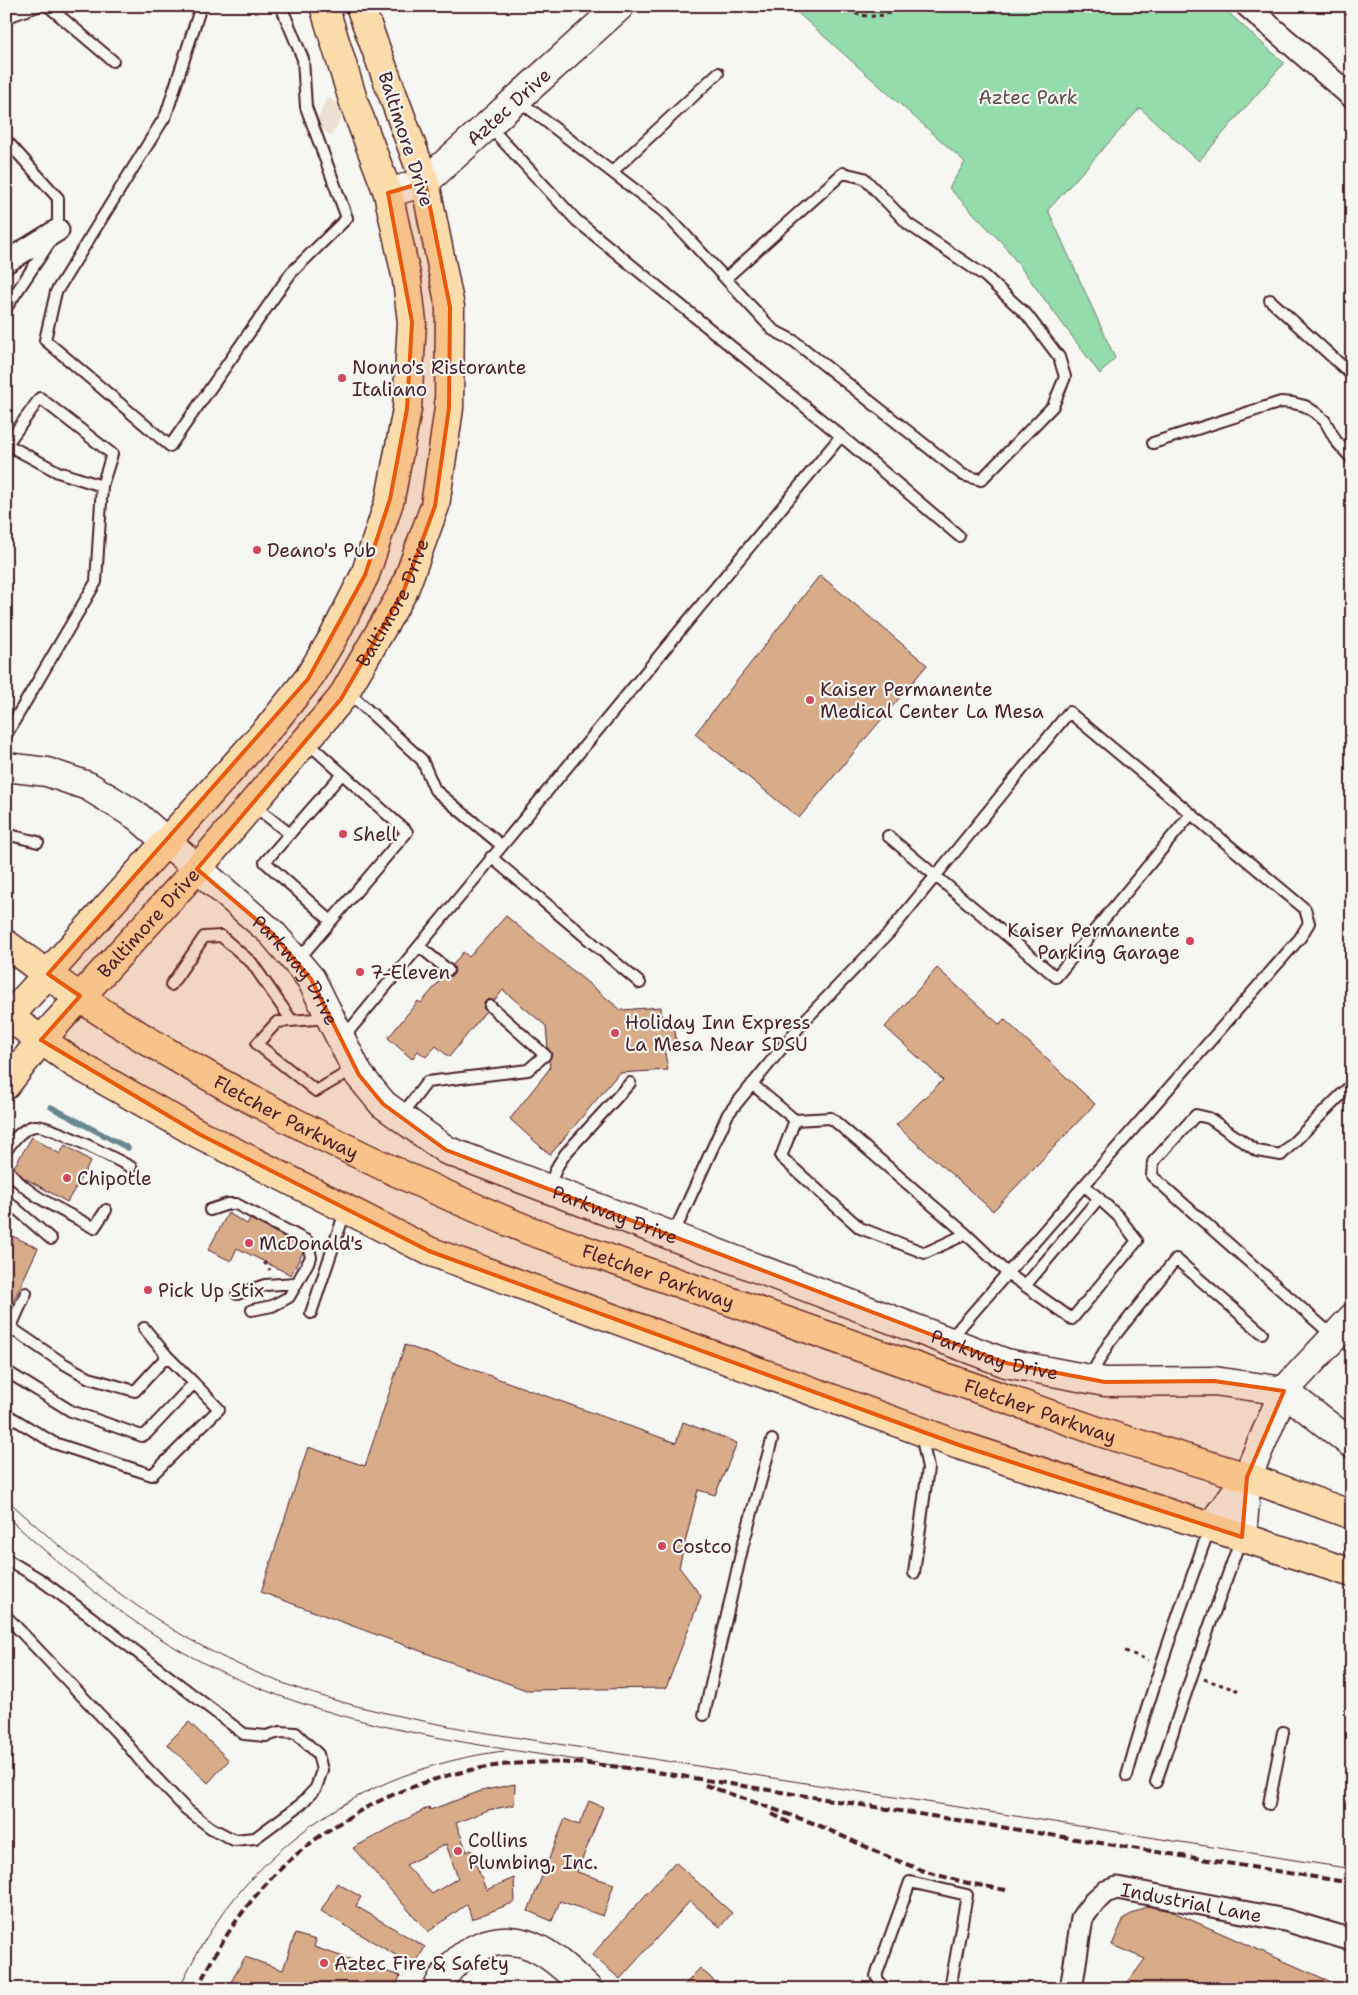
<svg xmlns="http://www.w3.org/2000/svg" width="1358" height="1995" font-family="'Shantell Sans',sans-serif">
	<rect width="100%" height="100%" fill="#f6f6f2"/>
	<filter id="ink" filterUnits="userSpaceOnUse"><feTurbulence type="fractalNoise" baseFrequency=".02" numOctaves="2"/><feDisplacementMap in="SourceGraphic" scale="10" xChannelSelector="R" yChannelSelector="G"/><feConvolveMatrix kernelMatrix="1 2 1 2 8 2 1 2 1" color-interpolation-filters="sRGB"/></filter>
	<g filter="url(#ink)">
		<!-- built -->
		<path fill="#ede0d2" d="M327 97 346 110 331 136 316 124Z"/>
		<!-- green -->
		<path fill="#94dcab" stroke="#6f7e6b" d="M790 6H1221L1284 63 1199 161 1140 108 1048 210 1115 358 1100 374 1004 245 949 188 965 162Z"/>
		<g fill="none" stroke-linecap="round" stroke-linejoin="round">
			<!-- stream -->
			<path stroke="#67878f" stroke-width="5.5" d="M51 1107 128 1148"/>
		</g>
		<!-- building -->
		<path fill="#d8ac89" stroke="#4a1f2b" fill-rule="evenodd" d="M820 575 927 665 799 818 695 734Z
			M506 916 621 1010 661 1007 662 1028H675L676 1044 664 1047 668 1070 619 1073 550 1155 510 1119 550 1068 549 1060 552 1054 548 1049 546 1026 503 990 494 1001 488 999 485 1002 483 1008 486 1011 449 1057 436 1046 426 1057 418 1051 412 1059 388 1038 418 1001 421 1003 444 976 447 977 453 975 455 971 453 965 463 952 469 957Z
			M937 968 1000 1025 1004 1019 1095 1104 993 1211 896 1125 943 1080 885 1027Z
			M32 1137 60 1154 65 1145 91 1161 67 1202 23 1177 14 1167Z
			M228 1213 247 1224 250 1219 301 1246 303 1252 291 1275 237 1248 231 1261 208 1250Z
			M6 1233 38 1248 6 1317Z
			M405 1345 676 1443 683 1422 737 1443 715 1495 698 1490 679 1567 701 1596 666 1688 526 1690 261 1592 308 1447 365 1466Z
			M189 1722 229 1760 208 1783 167 1744Z
			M515 1784 514 1805 488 1810 456 1823 467 1852 471 1850 486 1890 514 1878 515 1902 472 1919 467 1904 428 1932 353 1848 429 1807 430 1810 481 1791ZM446 1844 458 1878 432 1894 406 1865Z
			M589 1801 603 1807 577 1872 614 1884 603 1916 560 1901 552 1921 528 1911 565 1819 579 1825Z
			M675 1862 732 1913 720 1927 690 1901 620 1979 592 1955Z
			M337 1883 361 1897 356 1906 425 1947 414 1966 321 1911Z
			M1147 1906 1171 1911 1347 1989H1123L1145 1959 1112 1945 1124 1918Z
			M295 1934 316 1940 314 1947 400 1976 395 1989H227L245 1957 283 1970Z
			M700 1968 723 1989H681Z"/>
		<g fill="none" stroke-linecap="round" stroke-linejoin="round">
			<defs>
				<path id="lane" d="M48 6 113 61
					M201 6 166 115 56 292 45 340 170 446 291 273 347 218 306 107 303 59 281 6
					M6 13 13 15 38 6
					M518 100 664 212 773 330 794 341 963 475 981 480 1053 406 1065 377 1059 357 1027 315 985 276 908 224 864 178 843 173 726 278
					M489 126 576 220 841 436 959 536
					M6 140 58 198V230L6 308
					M612 172 718 73
					M1270 300 1352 375
					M1153 443 1281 402 1293 403 1305 406 1316 413 1325 421 1336 441 1352 459
					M6 444 58 472 102 486 112 454 40 398 7 444
					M347 691 422 760 435 790 501 845
					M6 735 96 582 102 486
					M253 805 290 834
					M6 834 38 842
					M888 836 1056 977 1191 814
					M491 857 640 983
					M331 921 265 862 342 774
					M419 946 448 970
					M298 960 407 832 307 742
					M171 985 204 937 221 936 252 963 292 1021
					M328 1018 277 1022 257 1044 316 1091 355 1068
					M343 1038 841 436
					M752 1084 795 1120 831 1118 966 1234 1007 1273 1072 1319 1137 1241 1118 1216 1084 1185
					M401 1116 427 1082 528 1070 545 1055 490 1006
					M795 1120 781 1157 860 1228 925 1253 966 1234
					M6 1151C13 1140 22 1128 35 1126 49 1124 115 1159 131 1167
					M6 1167C25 1196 65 1211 94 1228L106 1210
					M548 1188 558 1165 566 1153 630 1083
					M6 1200 51 1239
					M210 1210 228 1204H236L307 1241 311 1257 297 1283 265 1285 237 1294
					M673 1235 728 1114 804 1021 889 933 1069 712 1305 909 1309 923 1300 938 949 1340
					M1025 1286 1099 1198
					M252 1310 272 1306 289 1297 297 1283
					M311 1313 346 1209
					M11 1328 61 1362 89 1378 135 1391 167 1356 144 1328
					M1333 1336 1152 1176 1153 1162 1196 1115 1209 1118 1257 1151 1281 1155 1352 1084
					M6 1338 26 1293
					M6 1371 71 1411 142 1436 147 1433 194 1383 167 1356
					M1089 1378 1109 1343 1176 1259 1262 1333
					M6 1414 54 1443 152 1475 219 1409 194 1383
					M6 1559 38 1578 87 1614 244 1734 266 1736 280 1732 296 1733 318 1754 322 1770 316 1788 300 1805 255 1838 234 1840 211 1828 186 1809 143 1764 121 1737 6 1616
					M914 1573 928 1468 921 1434
					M704 1715 743 1545 772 1440
					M1127 1776C1150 1692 1180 1609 1210 1527
					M1156 1782 1192 1675 1241 1538
					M1269 1804 1283 1732
					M883 1989 876 1976 910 1882 967 1895 950 1989"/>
				<g id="street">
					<path d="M1247 6 1352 97"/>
					<path d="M6 262 58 230"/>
					<path id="s1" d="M1071 1989 1082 1918 1094 1902 1105 1892 1117 1888 1285 1920 1352 1940"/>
				</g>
				<g id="secondary">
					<path id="s2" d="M388 193 425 182 620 6"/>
					<path id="s3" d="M6 767 47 772 88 786 137 816 272 933 311 979 359 1075 383 1104 446 1150 1006 1363 1105 1382 1214 1381 1284 1391 1352 1444"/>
					<path d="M1211 1526 1247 1477 1284 1391 1352 1318"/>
					<path d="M1242 1537 1247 1477"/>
					<path d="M437 1989C455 1950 500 1927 540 1950 558 1960 573 1975 588 1989"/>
				</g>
				<g id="primary">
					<path id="s4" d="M6 944C42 970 77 997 114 1020 245 1102 386 1171 528 1230L1106 1434 1247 1477 1352 1515"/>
					<path d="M6 1015 74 1063 199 1134 429 1251 959 1445 1352 1573"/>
					<path d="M6 1020 272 724 308 679 334 636 365 575 390 499 407 409 412 322 407 280 388 193 355 106 324 6"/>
					<path id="s5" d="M6 1085 41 1040 197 869 341 699 404 590 435 506 449 408 450 307 425 182 360 6"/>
				</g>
			</defs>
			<!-- lane casing -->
			<use href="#lane" stroke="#4a1f2b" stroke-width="14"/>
			<!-- street casing -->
			<use href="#street" stroke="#4a1f2b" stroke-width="25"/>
			<!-- secondary casing -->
			<use href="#secondary" stroke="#4a1f2b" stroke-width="31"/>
			<!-- primary casing -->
			<use href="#primary" stroke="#4a1f2b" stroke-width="31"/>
			<!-- path -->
			<path stroke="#4a1f2b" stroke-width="3" stroke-dasharray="4 4" stroke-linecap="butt" d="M841 6C865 22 883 17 908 6
				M1161 6 1170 9 1192 6
				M264 1262 270 1270
				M1125 1651 1148 1660
				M1204 1679 1239 1691"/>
			<!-- lane -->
			<use href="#lane" stroke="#f6f6f2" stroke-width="10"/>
			<!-- street -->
			<use href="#street" stroke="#f6f6f2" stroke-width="21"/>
			<!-- secondary -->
			<use href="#secondary" stroke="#f6f6f2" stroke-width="28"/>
			<!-- primary -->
			<use href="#primary" stroke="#fddcac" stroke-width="28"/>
			<!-- tram -->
			<path stroke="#4a1f2b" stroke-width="1" d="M6 1499C93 1577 176 1645 288 1685 348 1707 412 1719 475 1731L1352 1869
				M6 1516C61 1566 118 1615 183 1652 324 1731 486 1745 643 1770
				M179 1989C239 1855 359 1769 504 1751"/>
			<!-- rail -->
			<path stroke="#4a1f2b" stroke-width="4" stroke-dasharray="8 4" stroke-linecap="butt" d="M705 1785 813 1823 891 1858 926 1872 968 1883 1006 1890
				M772 1814 790 1823
				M197 1989C214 1954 233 1922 258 1893 320 1820 416 1773 511 1764 555 1760 599 1764 643 1770L1352 1883"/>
		</g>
	</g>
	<!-- marked area -->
	<path fill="#e8590c" fill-opacity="0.2" stroke="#e8590c" stroke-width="4" stroke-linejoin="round" d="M425 182 450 307 449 408 435 506 404 590 341 699 197 869 272 933 311 979 359 1075 383 1104 446 1150 1006 1363 1105 1382 1214 1381 1284 1391 1247 1477 1242 1537 959 1445 429 1251 199 1134 41 1040 80 996 48 974 308 679 365 575 390 499 407 409 412 322 388 193Z"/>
	<!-- markers -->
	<g fill="#d1495b" stroke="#f6f6f2" stroke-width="2">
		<circle cx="342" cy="378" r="5"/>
		<circle cx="257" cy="550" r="5"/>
		<circle cx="810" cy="700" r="5"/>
		<circle cx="343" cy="834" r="5"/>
		<circle cx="1190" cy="941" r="5"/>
		<circle cx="360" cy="972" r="5"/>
		<circle cx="615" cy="1033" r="5"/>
		<circle cx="67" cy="1178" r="5"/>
		<circle cx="249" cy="1243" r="5"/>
		<circle cx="148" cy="1290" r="5"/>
		<circle cx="662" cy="1546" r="5"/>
		<circle cx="458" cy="1851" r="5"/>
		<circle cx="324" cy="1963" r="5"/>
	</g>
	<g text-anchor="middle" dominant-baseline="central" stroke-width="4.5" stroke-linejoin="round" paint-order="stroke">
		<!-- park labels -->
		<g font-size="19" fill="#5c4e4b" stroke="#f6f6f2">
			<text x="1028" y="97">Aztec Park</text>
		</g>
		<!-- street labels -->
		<g font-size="19" fill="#4a1f2b" stroke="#f6f6f2">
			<text stroke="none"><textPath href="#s2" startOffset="151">Aztec Drive</textPath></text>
			<text transform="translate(406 139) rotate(72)">Baltimore Drive</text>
			<text stroke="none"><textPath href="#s5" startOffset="621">Baltimore Drive</textPath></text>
			<text stroke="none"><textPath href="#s5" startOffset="216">Baltimore Drive</textPath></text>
			<text stroke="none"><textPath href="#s3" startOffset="365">Parkway Drive</textPath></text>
			<text stroke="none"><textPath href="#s4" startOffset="330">Fletcher Parkway</textPath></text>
			<text stroke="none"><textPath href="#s3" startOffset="785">Parkway Drive</textPath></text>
			<text stroke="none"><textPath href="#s4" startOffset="735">Fletcher Parkway</textPath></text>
			<text stroke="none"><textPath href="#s3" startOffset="1190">Parkway Drive</textPath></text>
			<text stroke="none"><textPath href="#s4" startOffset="1140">Fletcher Parkway</textPath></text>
			<text stroke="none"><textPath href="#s1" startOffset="195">Industrial Lane</textPath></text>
		</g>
		<!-- poi labels -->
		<g font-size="19" fill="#4a1f2b" stroke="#f6f6f2" text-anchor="start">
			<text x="352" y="367">Nonno's Ristorante<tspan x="352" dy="22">Italiano</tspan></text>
			<text x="267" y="550">Deano's Pub</text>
			<text x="820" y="689">Kaiser Permanente<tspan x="820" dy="22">Medical Center La Mesa</tspan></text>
			<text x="353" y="834">Shell</text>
			<text x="1180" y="930" text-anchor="end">Kaiser Permanente<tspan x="1180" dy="22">Parking Garage</tspan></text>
			<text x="370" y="972">7-Eleven</text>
			<text x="625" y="1022">Holiday Inn Express<tspan x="625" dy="22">La Mesa Near SDSU</tspan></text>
			<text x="77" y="1178">Chipotle</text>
			<text x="259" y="1243">McDonald's</text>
			<text x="158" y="1290">Pick Up Stix</text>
			<text x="672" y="1546">Costco</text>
			<text x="468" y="1840">Collins<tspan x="468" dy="22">Plumbing, Inc.</tspan></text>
			<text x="334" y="1963">Aztec Fire &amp; Safety</text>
		</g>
	</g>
	<!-- margin -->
	<rect width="1358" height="1995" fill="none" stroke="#f6f6f2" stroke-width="25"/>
	<rect x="12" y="12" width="1333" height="1970" fill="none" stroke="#4a1f2b" stroke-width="2" filter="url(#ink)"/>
</svg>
